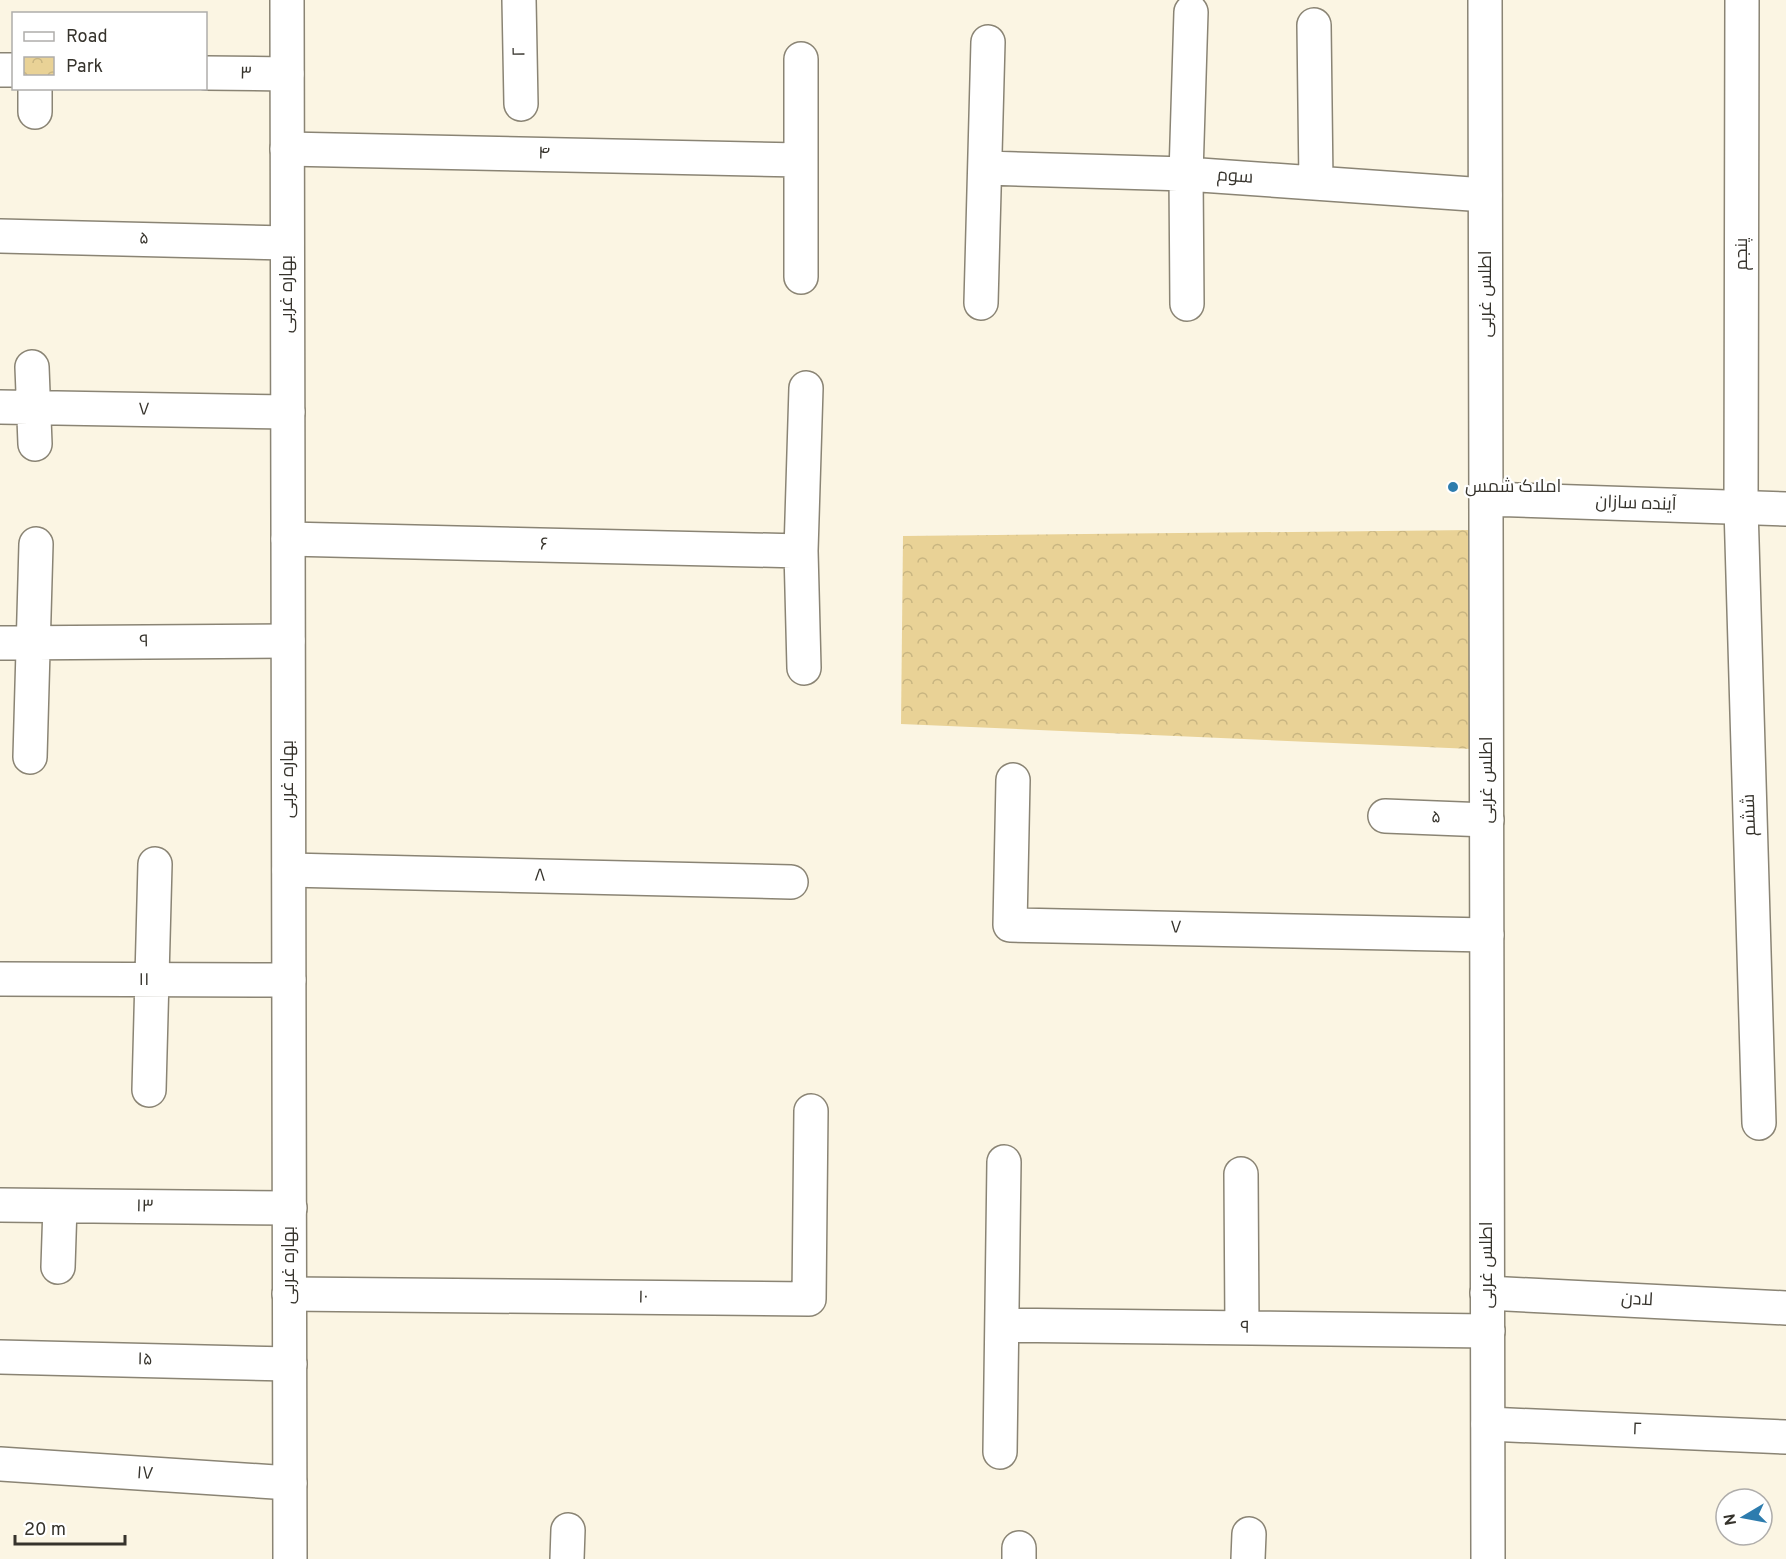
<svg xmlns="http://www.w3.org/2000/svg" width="1786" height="1559" font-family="Overpass,Cairo,sans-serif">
	<defs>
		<pattern id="park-crowns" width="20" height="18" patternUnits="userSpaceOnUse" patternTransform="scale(1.5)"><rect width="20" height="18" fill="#e9d296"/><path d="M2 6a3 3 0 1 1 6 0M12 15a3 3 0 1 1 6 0" fill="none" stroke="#c8b581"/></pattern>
	</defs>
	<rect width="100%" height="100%" fill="#fbf5e3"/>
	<!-- park -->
	<path fill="url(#park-crowns)" d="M1473 530 1472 749 901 724 903 536Z"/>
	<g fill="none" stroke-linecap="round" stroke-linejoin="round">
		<defs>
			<path id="minor" d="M519 0 521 104
				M1742 0 1741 507 1759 1123
				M1314 25 1316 183
				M0 70H14
				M206 73 287 74
				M35 88V112
				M287 149 801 160
				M985 168 1186 174 1485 195
				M0 236 287 243
				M801 277V59
				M981 303 988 42
				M1187 304 1186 174 1191 12
				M32 367 35 444
				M0 407 288 412
				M288 539 801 551
				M0 643 288 641
				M804 668 801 551 806 388
				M30 757 36 544
				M1013 780 1010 925 1487 935
				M1385 816 1487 820
				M289 870 791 882
				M0 979 289 980
				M149 1090 155 864
				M1241 1174 1242 1328
				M0 1205 290 1208
				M58 1267 60 1206
				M1487 1293 1786 1308
				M289 1294 809 1299 811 1111
				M1002 1325 1488 1331
				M0 1357 290 1364
				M1488 1424 1786 1437
				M1000 1452 1004 1162
				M0 1464 290 1483
				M567 1559 568 1530
				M1019 1559V1548
				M1248 1559 1249 1534"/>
			<path id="tertiary" d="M287 0 290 1559
				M1485 0 1488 1559
				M1486 499 1786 509"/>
		</defs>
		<!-- minor casing -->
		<use href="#minor" stroke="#8a8474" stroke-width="36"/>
		<!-- tertiary casing -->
		<use href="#tertiary" stroke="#8a8474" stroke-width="36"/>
		<!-- minor -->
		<use href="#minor" stroke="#fff" stroke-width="33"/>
		<!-- tertiary -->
		<use href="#tertiary" stroke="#fff" stroke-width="33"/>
	</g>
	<!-- markers -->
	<circle fill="#2d7cae" stroke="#fff" stroke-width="2" cx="1453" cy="487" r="6"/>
	<g text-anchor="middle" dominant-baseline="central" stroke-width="4.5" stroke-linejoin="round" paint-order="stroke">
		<!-- street labels -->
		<g font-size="18" fill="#36332c" stroke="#fff">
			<text transform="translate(520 52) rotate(-91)">۲</text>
			<text transform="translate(246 74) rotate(1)">۳</text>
			<text transform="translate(544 154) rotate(1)">۴</text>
			<text transform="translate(1235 177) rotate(4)">سوم</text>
			<text transform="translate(144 239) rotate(1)">۵</text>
			<text transform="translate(1742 254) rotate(-90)">پنجم</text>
			<text transform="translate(287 294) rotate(-90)">بهاره غربی</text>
			<text transform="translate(1486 294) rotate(-90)">اطلس غربی</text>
			<text transform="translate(144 410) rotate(1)">۷</text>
			<text transform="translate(1636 504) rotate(2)">آینده سازان</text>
			<text transform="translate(544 545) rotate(1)">۶</text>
			<text transform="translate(144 642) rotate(-1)">۹</text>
			<text transform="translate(288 779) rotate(-90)">بهاره غربی</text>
			<text transform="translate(1487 780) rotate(-90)">اطلس غربی</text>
			<text transform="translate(1750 815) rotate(-92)">ششم</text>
			<text transform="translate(1436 818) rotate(2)">۵</text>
			<text transform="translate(540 876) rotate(1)">۸</text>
			<text transform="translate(1176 928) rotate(1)">۷</text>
			<text x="144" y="980">۱۱</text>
			<text transform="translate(145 1207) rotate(1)">۱۳</text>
			<text transform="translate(289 1265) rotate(-90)">بهاره غربی</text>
			<text transform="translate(1487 1265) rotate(-90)">اطلس غربی</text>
			<text transform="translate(643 1298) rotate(1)">۱۰</text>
			<text transform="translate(1637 1300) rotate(3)">لادن</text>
			<text transform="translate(1245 1328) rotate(1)">۹</text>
			<text transform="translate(145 1360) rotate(1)">۱۵</text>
			<text transform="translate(1637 1430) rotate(2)">۲</text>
			<text transform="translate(145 1474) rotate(4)">۱۷</text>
		</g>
		<!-- poi labels -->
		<g font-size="18" fill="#36332c" stroke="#fff" text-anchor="start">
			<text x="1465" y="487">املاک شمس</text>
		</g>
	</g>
	<!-- legend -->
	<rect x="12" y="12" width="195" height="78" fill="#ffffff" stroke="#afadab" stroke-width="1.5"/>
	<rect x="24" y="32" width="30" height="9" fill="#ffffff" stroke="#afadab" stroke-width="1.5"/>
	<text x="66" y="42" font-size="18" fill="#36332c">Road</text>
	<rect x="24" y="57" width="30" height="18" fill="url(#park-crowns)" stroke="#afadab" stroke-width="1.5"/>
	<text x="66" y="72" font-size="18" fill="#36332c">Park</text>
	<!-- north arrow -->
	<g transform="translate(1744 1517) rotate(260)"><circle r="28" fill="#ffffff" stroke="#afadab" stroke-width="1.5"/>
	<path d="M0-4.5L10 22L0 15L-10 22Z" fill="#2d7cae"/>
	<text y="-9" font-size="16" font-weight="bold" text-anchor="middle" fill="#36332c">N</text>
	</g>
	<!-- scale -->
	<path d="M15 1535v9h110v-9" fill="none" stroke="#36332c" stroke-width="3"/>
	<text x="24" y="1535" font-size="18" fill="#36332c" stroke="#ffffff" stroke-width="4.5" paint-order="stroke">20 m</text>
</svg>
